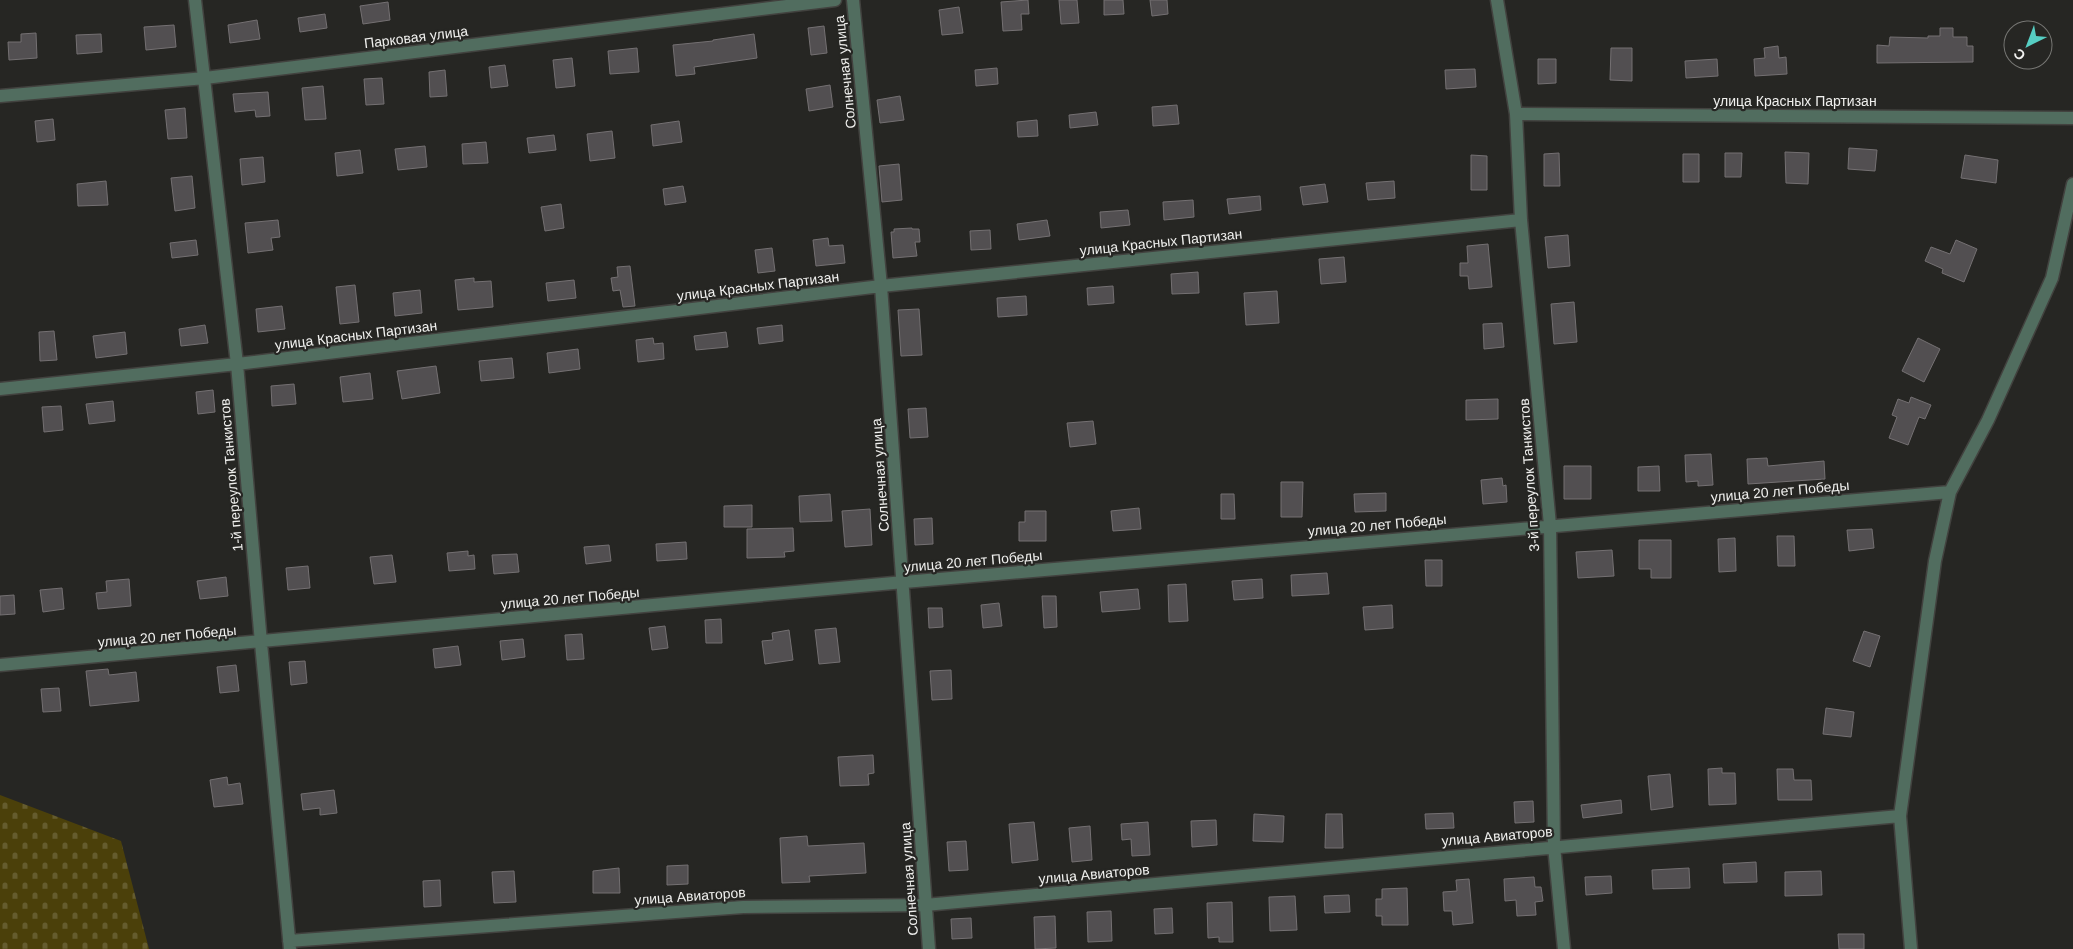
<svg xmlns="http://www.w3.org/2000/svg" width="2073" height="949" font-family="Helvetica,sans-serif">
	<defs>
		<pattern id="cemetery-stones" width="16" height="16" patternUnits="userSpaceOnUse" patternTransform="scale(1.25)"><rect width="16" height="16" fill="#4b400a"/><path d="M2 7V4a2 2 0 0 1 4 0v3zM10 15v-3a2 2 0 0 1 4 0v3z" fill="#655c2e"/></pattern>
	</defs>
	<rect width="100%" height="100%" fill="#262623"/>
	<!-- cemetery -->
	<path fill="url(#cemetery-stones)" d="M0 795 121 841 149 949H0Z"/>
	<!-- building -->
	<path fill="#524f51" stroke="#747072" d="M1028 0 1029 14H1021L1022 30 1003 31 1001 2Z
		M1059 0H1077L1079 23 1061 24Z
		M1104 0H1123L1124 14 1104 15Z
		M1150 0H1167L1168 14 1152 16Z
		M388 2 390 20 363 24 360 6Z
		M959 7 963 33 942 35 939 10Z
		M325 14 327 28 300 32 298 18Z
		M257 20 260 39 230 43 228 25Z
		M174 25 176 47 146 50 144 27Z
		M824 26 827 53 811 55 808 28Z
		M1940 28H1953V37H1967V46H1973V62L1877 63V45L1889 46 1890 37 1928 38V36H1940Z
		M36 33 37 58 9 60 8 42H21V34Z
		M101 34 102 52 77 54 76 35Z
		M754 34 757 58 694 67 695 74 676 76 673 45 713 41V40Z
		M1778 46 1779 58 1786 57 1787 74 1755 76 1754 59 1765 58 1764 48Z
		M637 48 639 72 610 74 608 51Z
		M1611 48H1632V81L1610 80Z
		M572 58 575 86 556 88 553 60Z
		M1538 59H1556V83L1538 84Z
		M1717 59 1718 76 1686 78 1685 61Z
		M505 65 508 86 491 88 489 67Z
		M997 68 998 84 976 86 975 70Z
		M1475 69 1476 87 1446 89 1445 70Z
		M445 70 447 96 430 97 429 72Z
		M382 78 384 104 366 105 364 79Z
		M830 85 833 107 809 111 806 89Z
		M323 86 326 119 305 120 302 88Z
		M268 92 270 116 256 117 255 110 235 112 233 94Z
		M900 96 904 120 880 123 877 100Z
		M1177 105 1179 124 1153 126 1152 107Z
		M185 108 187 138 168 139 165 110Z
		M1096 112 1098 125 1070 128 1069 115Z
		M53 119 55 140 37 142 35 121Z
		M1037 120 1038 136 1018 137 1017 122Z
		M679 121 682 142 653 146 651 125Z
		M612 131 615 158 590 161 587 134Z
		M554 135 556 150 529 153 527 138Z
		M486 142 488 163 463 164 462 144Z
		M425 146 427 167 398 170 395 149Z
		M1849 148 1877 150 1875 171 1848 169Z
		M360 150 363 173 337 176 335 153Z
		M1785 152 1809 153 1808 184 1786 183Z
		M1559 153 1560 186H1544V154Z
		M1725 153H1742L1741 177H1725Z
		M1683 154H1699V182H1683Z
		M1471 155 1487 156V190H1471Z
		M1965 155 1998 160 1996 183 1961 178Z
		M263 157 265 182 242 185 240 159Z
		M899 164 902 200 882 202 879 166Z
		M192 176 195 208 175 211 171 178Z
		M106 181 108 205 78 206 77 184Z
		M1394 181 1395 198 1368 200 1366 183Z
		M1325 184 1328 202 1303 205 1300 187Z
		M683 186 686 202 665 205 663 189Z
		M1260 196 1261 210 1229 214 1227 199Z
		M1193 200 1194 217 1164 220 1163 202Z
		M561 204 564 228 545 231 541 207Z
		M1128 210 1130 225 1101 228 1100 212Z
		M278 220 280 237 271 238 273 250 248 253 245 223Z
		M1047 220 1050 236 1019 240 1017 224Z
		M912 228V229H919L920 242H915L917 256 893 258 891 232H894V229Z
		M990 230 991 249 971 250 970 231Z
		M1568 235 1570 266 1548 268 1545 237Z
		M828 238 829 246 843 245 845 263 816 266 813 240Z
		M196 240 198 255 172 258 170 243Z
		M1956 240 1977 249 1964 282 1942 273 1943 269 1925 261 1931 247 1950 254Z
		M1488 244 1492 287 1469 289 1468 276H1460V263H1468L1467 246Z
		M772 248 775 271 758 273 755 250Z
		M1344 257 1346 282 1321 284 1319 259Z
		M630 266 635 306 623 307 620 290 613 291 611 278 618 277 617 267Z
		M1198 272 1199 293 1172 294 1171 274Z
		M474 278V282L491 281 493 307 458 310 455 280Z
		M574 280 576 298 548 301 546 283Z
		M355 285 359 322 340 324 336 287Z
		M1113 286 1114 303 1088 305 1087 288Z
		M420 290 422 313 395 316 393 293Z
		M1277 291 1279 323 1246 325 1244 293Z
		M1026 296 1027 315 998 317 997 298Z
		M1574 302 1577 342 1554 344 1551 304Z
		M282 306 285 329 258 332 256 309Z
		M919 309 922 355 901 356 898 310Z
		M1502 323 1504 347 1484 349 1483 324Z
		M205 325 208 343 181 346 179 329Z
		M782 325 783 341 759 344 757 328Z
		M54 331 57 360 40 361 39 332Z
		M125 332 127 354 96 358 93 336Z
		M726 332 728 347 696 350 694 336Z
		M653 338 654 344 663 343 664 359 638 362 636 340Z
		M1918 338 1940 349 1924 382 1902 371Z
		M578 349 580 369 549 373 547 353Z
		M512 358 514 378 481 381 479 361Z
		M436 366 440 393 402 399 397 371Z
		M370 373 373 399 343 402 340 377Z
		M294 384 296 404 272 406 271 386Z
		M213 390 215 412 198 414 196 392Z
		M1911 397 1931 405 1925 419 1919 417 1908 445 1889 438 1897 417 1892 415 1898 399 1909 403Z
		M1498 399V419L1466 420V400Z
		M113 401 115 421 89 424 86 404Z
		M61 406 63 430 44 432 42 407Z
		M926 408 928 437 910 438 908 409Z
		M1093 421 1096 444 1070 447 1067 423Z
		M1711 454 1713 485 1698 486V481L1686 482 1685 455Z
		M1767 458 1768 466 1824 461 1825 479 1748 484 1747 459Z
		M1564 466H1591V499H1564Z
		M1659 466 1660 491H1638V467Z
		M1502 478 1503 486 1506 485 1507 502 1483 504 1481 480Z
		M1281 482H1303L1302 517H1281Z
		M1386 493V511L1355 512 1354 494Z
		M830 494 832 521 800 522 799 496Z
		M1221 494H1234L1235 519H1221Z
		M752 505V527H724V506Z
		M1139 508 1141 529 1113 531 1111 511Z
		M870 509 872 545 845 547 842 511Z
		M1025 511H1046V541H1019V522H1025Z
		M932 518 933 544 915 545 914 519Z
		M793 528 794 551 784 552 785 557 747 558V529Z
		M1872 529 1874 548 1849 551 1847 530Z
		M1777 536H1794L1795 566H1778Z
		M1735 538 1736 571 1719 572 1718 539Z
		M1639 540H1671V578H1651V569H1639Z
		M686 542 687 559 657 561 656 544Z
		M609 545 611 561 586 564 584 547Z
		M1612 550 1614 576 1578 578 1576 552Z
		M468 551V556L474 555 475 569 449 571 447 553Z
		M517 554 519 572 494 574 492 555Z
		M392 555 396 582 374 584 370 557Z
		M1425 560H1442V586H1426Z
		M308 566 310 588 288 590 286 568Z
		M1327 573 1329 594 1292 596 1291 575Z
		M226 577 228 596 200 599 197 581Z
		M129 579 131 606 98 609 96 593 107 592 106 581Z
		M1262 579 1263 598 1234 600 1232 581Z
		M1186 584 1188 621 1169 622 1168 585Z
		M62 588 64 609 43 612 40 590Z
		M1138 589 1140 609 1102 612 1100 592Z
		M14 595 15 614 0 615V596Z
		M1042 596H1056L1057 627 1044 628Z
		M999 603 1002 626 983 628 981 605Z
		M1392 605 1393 628 1365 630 1363 607Z
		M928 608H942L943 627 929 628Z
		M721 619 722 643H706L705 620Z
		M665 626 668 648 652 650 649 628Z
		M836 628 840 662 819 664 815 630Z
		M789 630 793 660 765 664 762 641 773 640 772 633Z
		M1864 631 1880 636 1870 667 1853 661Z
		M582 634 584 659 567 660 565 635Z
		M523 639 525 657 502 660 500 641Z
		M458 646 461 665 435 668 433 649Z
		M305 661 307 683 291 685 289 662Z
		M236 665 239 691 220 693 217 667Z
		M108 669 109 675 136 672 139 701 90 706 86 671Z
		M951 670 952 699 932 700 930 671Z
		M59 688 61 711 43 712 41 689Z
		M1826 708 1854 712 1851 737 1823 734Z
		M873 755 874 773 868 774 869 785 840 786 838 757Z
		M1722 768V773H1735L1736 804 1709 805 1708 769Z
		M1777 769H1793L1794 780H1811L1812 800H1778Z
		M1670 774 1673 807 1651 810 1648 776Z
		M227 777 228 785 240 783 243 804 214 807 210 780Z
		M334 790 337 813 320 815V808L303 810 301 794Z
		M1621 800 1622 813 1583 818 1581 805Z
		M1533 801 1534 822 1515 823 1514 802Z
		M1453 813 1454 828 1426 829 1425 814Z
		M1254 814 1284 816 1283 842 1253 841Z
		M1326 814H1342L1343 848H1325Z
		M1216 820 1217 845 1192 847 1191 821Z
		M1034 822 1038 860 1012 863 1009 824Z
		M1148 822 1150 855 1132 856 1131 839 1122 840 1121 824Z
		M1090 826 1092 860 1072 862 1069 828Z
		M807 836 808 846 864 843 866 873 809 876 810 882 782 883 780 838Z
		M966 841 968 870 949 871 947 842Z
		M1756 862 1757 882 1724 883 1723 864Z
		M688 865V884L667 885V866Z
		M619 868 620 893H593V871Z
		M1689 868 1690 888 1653 889 1652 870Z
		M514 871 516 902 494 903 492 872Z
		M1821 871 1822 895 1785 896V872Z
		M1611 876 1612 893 1586 895 1585 877Z
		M1534 877 1535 887H1541L1543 901 1535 902 1536 915 1517 916 1516 900 1505 901 1504 879Z
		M1469 879 1473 923 1453 925 1452 911H1444L1443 892 1457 891 1456 880Z
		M440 880 441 906 424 907 423 881Z
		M1407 888 1408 925H1382V916H1376V899H1382V889Z
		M1349 895 1350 912 1325 913 1324 896Z
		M1295 896 1297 930 1270 931 1269 897Z
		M1232 902 1233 942H1219V937L1208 938 1207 903Z
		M1172 908 1173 933 1155 934 1154 909Z
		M1111 911 1112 941 1088 942 1087 912Z
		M1055 916 1056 948 1035 949 1034 917Z
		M971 918 972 938 952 939 951 919Z
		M1838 934H1864V949H1839Z"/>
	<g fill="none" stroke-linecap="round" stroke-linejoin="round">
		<defs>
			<path id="minor" d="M195 0 237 364 261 643 290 949
				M853 0 881 286 929 949
				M1497 0 1516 114 1521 220 1550 525 1554 846 1564 949
				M0 96 205 78 835 0
				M1516 114 2073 118
				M0 389 237 364 881 286 1521 220
				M0 665 904 582 1950 492
				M289 941 743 907 925 905 1900 816
				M1911 949 1900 816 1935 561 1950 492 1988 420 2052 278 2073 184"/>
		</defs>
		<!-- minor casing -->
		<use href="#minor" stroke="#42423f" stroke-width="15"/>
		<!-- minor -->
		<use href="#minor" stroke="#516d5f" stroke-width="12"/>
	</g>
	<g text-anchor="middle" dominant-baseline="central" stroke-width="4.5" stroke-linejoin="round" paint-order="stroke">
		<!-- street labels -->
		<g font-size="14" fill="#f0f0ee" stroke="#262623">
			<text transform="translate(416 37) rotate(-7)">Парковая улица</text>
			<text transform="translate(845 72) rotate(-96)">Солнечная улица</text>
			<text x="1795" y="101">улица Красных Партизан</text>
			<text transform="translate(1161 242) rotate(-6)">улица Красных Партизан</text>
			<text transform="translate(758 286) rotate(-7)">улица Красных Партизан</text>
			<text transform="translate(356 335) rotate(-7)">улица Красных Партизан</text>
			<text transform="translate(231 475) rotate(-95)">1-й переулок Танкистов</text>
			<text transform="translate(880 475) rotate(-94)">Солнечная улица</text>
			<text transform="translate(1529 475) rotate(-94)">3-й переулок Танкистов</text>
			<text transform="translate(1780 491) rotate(-5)">улица 20 лет Победы</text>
			<text transform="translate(1377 525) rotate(-5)">улица 20 лет Победы</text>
			<text transform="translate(973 561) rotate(-5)">улица 20 лет Победы</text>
			<text transform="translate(570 598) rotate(-5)">улица 20 лет Победы</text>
			<text transform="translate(167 636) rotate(-5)">улица 20 лет Победы</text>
			<text transform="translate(1497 836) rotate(-5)">улица Авиаторов</text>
			<text transform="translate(1094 874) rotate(-5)">улица Авиаторов</text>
			<text transform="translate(909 879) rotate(-94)">Солнечная улица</text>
			<text transform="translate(690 896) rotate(-4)">улица Авиаторов</text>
		</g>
	</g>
	<!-- north arrow -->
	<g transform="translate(2028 45) rotate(222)"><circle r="24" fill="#262623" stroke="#777774"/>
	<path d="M0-4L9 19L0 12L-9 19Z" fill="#56cec3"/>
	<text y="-8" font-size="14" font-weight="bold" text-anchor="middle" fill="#f0f0ee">С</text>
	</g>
</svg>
